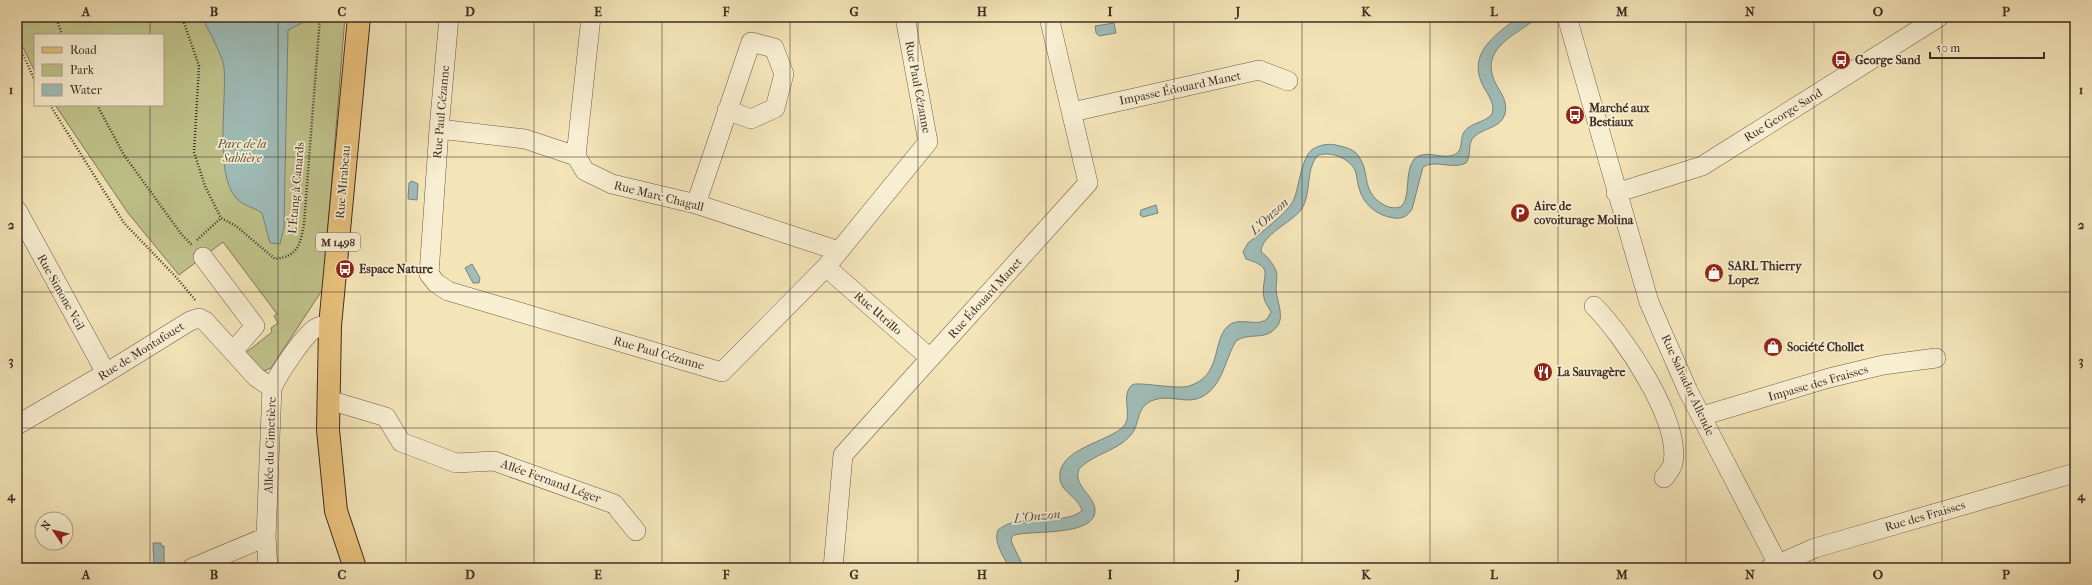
<svg xmlns="http://www.w3.org/2000/svg" width="2092" height="585" font-family="'IM FELL French Canon',serif">
	<rect width="100%" height="100%" fill="#f4e5b8"/>
	<filter id="stains"><feTurbulence type="fractalNoise" baseFrequency=".005" numOctaves="4"/><feColorMatrix values="0 0 0 0 .2 0 0 0 0 .09 0 0 0 0 .02 0 0 0 .5 -.17"/></filter>
	<radialGradient id="worn" r=".72"><stop offset=".6" stop-color="#630" stop-opacity="0"/><stop offset="1" stop-color="#630" stop-opacity=".3"/></radialGradient>
	<!-- green -->
	<path fill="#c0c38b" stroke="#807858" d="M17 17H345L323 289 271 368 264 371 257 369 243 355 272 332 271 328 278 323 274 316 277 314 223 242 179 275 128 213 55 105H163V35H35V72L17 35Z"/>
	<!-- water -->
	<path fill="#9fbdb9" stroke="#79837e" d="M202 17H310V19L288 30 284 227 280 244 270 243 262 213C253 207 244 206 236 198 214 172 227 101 224 67 223 56 207 28 202 17Z
		M1519 17H1539C1511 38 1474 51 1500 91 1504 97 1507 106 1505 114 1500 129 1484 127 1474 137 1467 143 1472 155 1466 163 1452 170 1435 159 1423 167L1412 209C1407 217 1402 219 1394 218 1377 216 1363 204 1359 188 1357 182 1357 175 1355 170 1349 158 1329 150 1317 156 1305 171 1312 194 1301 210 1292 222 1261 235 1261 252 1267 256 1273 263 1276 271 1278 277 1276 283 1276 289 1277 305 1288 321 1271 332 1261 339 1247 333 1236 341 1226 357 1224 379 1209 392 1190 409 1172 392 1151 401 1135 409 1141 424 1130 436 1117 451 1093 454 1079 469 1073 486 1093 494 1095 509 1098 537 1031 530 1014 535L1011 538 1012 543 1024 568H1010C1004 558 993 542 998 530 1023 510 1057 528 1082 511 1078 495 1057 492 1060 473 1063 449 1105 442 1122 428 1135 416 1119 397 1132 385 1137 381 1177 390 1189 386 1222 376 1212 342 1227 327 1239 315 1255 328 1267 319L1271 312C1269 308 1265 303 1264 298 1260 276 1277 268 1246 259L1243 252 1248 243C1259 234 1290 211 1294 199 1299 187 1302 155 1313 149 1322 144 1330 143 1340 146 1345 147 1352 149 1356 153 1372 170 1359 191 1384 205 1390 208 1396 209 1402 206 1411 195 1404 173 1414 159 1426 148 1442 161 1456 154 1463 150 1460 138 1464 132 1471 122 1485 123 1492 114 1495 106 1490 98 1486 91 1464 56 1493 36 1519 17Z
		M1114 23 1116 33 1099 36 1096 33 1095 26Z
		M412 181 418 184 417 200 408 199 409 183Z
		M1156 205 1158 213 1143 217 1140 215 1141 210Z
		M472 264 480 278 479 283H473L465 268Z
		M153 543H161V546H164V564L154 565Z"/>
	<g fill="none" stroke-linecap="round" stroke-linejoin="round">
		<defs>
			<path id="minor" d="M449 17 439 129 429 274 436 283 448 291 722 372 826 267 928 142 905 17
				M591 17 576 156 585 171 612 184 696 204 839 251
				M1567 17 1649 302 1688 391 1780 568
				M1072 112 1259 70 1288 81
				M439 129 525 139 576 156
				M1616 193 1702 166 1939 17
				M696 204 751 42 774 48 784 74 775 108 751 119 727 110
				M17 210 106 373
				M203 257 255 326 233 351
				M826 267 930 358
				M1594 306C1623 335 1681 420 1673 463 1672 468 1667 474 1664 478
				M329 400 386 417 401 442 456 463 494 461 614 504 636 531
				M1702 416 1829 378 1883 365 1936 358
				M17 425 106 373 190 321 199 318 205 321 256 377 272 388
				M192 568 266 537
				M268 568 266 537 272 388C278 375 305 332 318 327 321 326 327 326 330 326
				M833 568 843 455 1088 183 1049 17
				M1770 568 1815 548 2075 473"/>
			<path id="major" d="M355 568 336 511 328 430 330 326 359 17"/>
		</defs>
		<!-- minor casing -->
		<use href="#minor" stroke="#6c5b4a" stroke-width="20"/>
		<!-- major casing -->
		<use href="#major" stroke="#3f2d26" stroke-width="24"/>
		<!-- path -->
		<path stroke="#3f2d26" stroke-width="2.5" stroke-dasharray="1 2" stroke-linecap="butt" d="M56 17 62 35
			M182 17 199 66 194 152 205 186 221 218 236 226 275 259C299 256 300 244 304 224L320 17
			M17 41 35 81
			M50 105 124 223 176 277 196 301
			M97 105 124 155 182 235 192 245
			M197 240 221 218"/>
		<!-- minor -->
		<use href="#minor" stroke="#f8eed1" stroke-width="19"/>
		<!-- major -->
		<use href="#major" stroke="#eac27c" stroke-width="22"/>
	</g>
	<!-- grid -->
	<path fill="none" stroke="#3f2d26" stroke-width="1" stroke-opacity="0.55" d="M150 17V35M278 17V568M406 17V568M534 17V568M662 17V568M790 17V568M918 17V568M1046 17V568M1174 17V568M1302 17V568M1430 17V568M1558 17V568M1686 17V568M1814 17V568M1942 17V568M150 105V568M17 157H2075M17 292H2075M17 428H2075"/>
	<!-- icons -->
	<defs>
		<symbol id="bus-disc" viewBox="-11 -11 22 22"><circle r="9.5" fill="#8f2418" stroke="#f8eed1"/><path d="M-5-6H5V4H4V6H2V4H-2V6H-4V4H-5ZM-3.5-4V0h7V-4ZM-3.5 1.2v1.5H-2V1.2ZM2 1.2v1.5H3.5V1.2Z" fill="#fff"/></symbol>
		<symbol id="parking-disc" viewBox="-11 -11 22 22"><circle r="9.5" fill="#8f2418" stroke="#f8eed1"/><path d="M-3.5-5.5H1a3.5 3.5 0 0 1 0 7H-1V5.5H-3.5ZM-1-3.4V-.6H.8a1.4 1.4 0 0 0 0-2.8Z" fill="#fff"/></symbol>
		<symbol id="shop-disc" viewBox="-11 -11 22 22"><circle r="9.5" fill="#8f2418" stroke="#f8eed1"/><path d="M-5-2.5h2.3a2.7 3.5 0 0 1 5.4 0H5L5.5 6h-11ZM-1.5-2.5h3a1.5 2.3 0 0 0-3 0Z" fill="#fff"/></symbol>
		<symbol id="restaurant-disc" viewBox="-11 -11 22 22"><circle r="9.5" fill="#8f2418" stroke="#f8eed1"/><path d="M-5-6h1v4h1v-4h1v4h1v-4h1v5L-1.5 .5V6h-2V.5L-5-1ZM5-6V6H3V1.5H1.5Q1.5-4 5-6Z" fill="#fff"/></symbol>
	</defs>
	<g fill-rule="evenodd">
		<use href="#bus-disc" x="1830" y="49" width="22" height="22"/>
		<use href="#bus-disc" x="1564" y="104" width="22" height="22"/>
		<use href="#parking-disc" x="1509" y="202" width="22" height="22"/>
		<use href="#bus-disc" x="334" y="258" width="22" height="22"/>
		<use href="#shop-disc" x="1703" y="262" width="22" height="22"/>
		<use href="#shop-disc" x="1762" y="336" width="22" height="22"/>
		<use href="#restaurant-disc" x="1532" y="361" width="22" height="22"/>
	</g>
	<g text-anchor="middle" dominant-baseline="central" stroke-width="3.5" stroke-linejoin="round" paint-order="stroke">
		<!-- shield labels -->
		<rect fill="#f8eed1" stroke="#766759" stroke-width="1" x="316" y="233" width="44" height="18" rx="3"/>
		<g font-size="11" font-weight="bold" fill="#3f2d26">
			<text x="338" y="242">M 1498</text>
		</g>
		<!-- poi labels -->
		<g font-size="12" font-weight="bold" fill="#3f2d26" stroke="#f8eed1" text-anchor="start">
			<text x="1855" y="60">George Sand</text>
			<text x="1589" y="108">Marché aux<tspan x="1589" dy="14">Bestiaux</tspan></text>
			<text x="1534" y="206">Aire de<tspan x="1534" dy="14">covoiturage Molina</tspan></text>
			<text x="1728" y="266">SARL Thierry<tspan x="1728" dy="14">Lopez</tspan></text>
			<text x="359" y="269">Espace Nature</text>
			<text x="1787" y="347">Société Chollet</text>
			<text x="1557" y="372">La Sauvagère</text>
		</g>
		<!-- street labels -->
		<g font-size="12" fill="#3f2d26" stroke="#f8eed1">
			<text transform="translate(918 87) rotate(79)">Rue Paul Cézanne</text>
			<text transform="translate(1180 88) rotate(-12)">Impasse Édouard Manet</text>
			<text transform="translate(441 112) rotate(-85)">Rue Paul Cézanne</text>
			<text transform="translate(1783 115) rotate(-32)">Rue George Sand</text>
			<text transform="translate(343 182) rotate(-85)">Rue Mirabeau</text>
			<text transform="translate(296 188) rotate(-85)">L'Étang à Canards</text>
			<text transform="translate(659 196) rotate(14)">Rue Marc Chagall</text>
			<text transform="translate(61 292) rotate(61)">Rue Simone Veil</text>
			<text transform="translate(985 298) rotate(-48)">Rue Édouard Manet</text>
			<text transform="translate(878 313) rotate(41)">Rue Utrillo</text>
			<text transform="translate(141 351) rotate(-32)">Rue de Montafouet</text>
			<text transform="translate(659 353) rotate(16)">Rue Paul Cézanne</text>
			<text transform="translate(1818 383) rotate(-16)">Impasse des Fraisses</text>
			<text transform="translate(1688 385) rotate(65)">Rue Salvador Allende</text>
			<text transform="translate(270 445) rotate(-88)">Allée du Cimetière</text>
			<text transform="translate(551 481) rotate(20)">Allée Fernand Léger</text>
			<text transform="translate(1925 516) rotate(-16)">Rue des Fraisses</text>
		</g>
		<!-- park labels -->
		<g font-size="12" font-style="italic" fill="#5f523f" stroke="#f8eed1">
			<text x="242" y="144">Parc de la<tspan x="242" dy="14">Sablière</tspan></text>
		</g>
		<!-- water labels -->
		<g font-size="13" font-style="italic" fill="#57514b" stroke="#f8eed1">
			<text transform="translate(1269 216) rotate(-43)">L'Onzon</text>
			<text transform="translate(1037 516) rotate(-6)">L'Onzon</text>
		</g>
	</g>
	<!-- margin -->
	<rect width="2092" height="585" fill="none" stroke="#f4e5b8" stroke-width="44"/>
	<!-- legend -->
	<rect x="34" y="34" width="130" height="72" fill="#f8eed1" stroke="#aea18d"/>
	<rect x="42" y="47" width="20" height="6" fill="#eac27c" stroke="#aea18d"/>
	<text x="70" y="54" font-size="12" fill="#3f2d26">Road</text>
	<rect x="42" y="64" width="20" height="12" fill="#c0c38b" stroke="#aea18d"/>
	<text x="70" y="74" font-size="12" fill="#3f2d26">Park</text>
	<rect x="42" y="84" width="20" height="12" fill="#9fbdb9" stroke="#aea18d"/>
	<text x="70" y="94" font-size="12" fill="#3f2d26">Water</text>
	<!-- north arrow -->
	<g transform="translate(54 531) rotate(305)"><circle r="19" fill="#f8eed1" stroke="#aea18d"/>
	<path d="M0-3L7 15L0 10L-7 15Z" fill="#8f2418"/>
	<text y="-6" font-size="11" font-weight="bold" text-anchor="middle" fill="#3f2d26">N</text>
	</g>
	<!-- scale -->
	<path d="M1930 52v6h114v-6" fill="none" stroke="#3f2d26" stroke-width="2"/>
	<text x="1936" y="52" font-size="12" fill="#3f2d26" stroke="#f8eed1" stroke-width="3" paint-order="stroke">50 m</text>
	<rect x="22" y="22" width="2048" height="541" fill="none" stroke="#3f2d26" stroke-width="1.5"/>
	<g font-size="13" text-anchor="middle" font-weight="bold" fill="#3f2d26">
		<text x="86" y="16">A</text>
		<text x="214" y="16">B</text>
		<text x="342" y="16">C</text>
		<text x="470" y="16">D</text>
		<text x="598" y="16">E</text>
		<text x="726" y="16">F</text>
		<text x="854" y="16">G</text>
		<text x="982" y="16">H</text>
		<text x="1110" y="16">I</text>
		<text x="1238" y="16">J</text>
		<text x="1366" y="16">K</text>
		<text x="1494" y="16">L</text>
		<text x="1622" y="16">M</text>
		<text x="1750" y="16">N</text>
		<text x="1878" y="16">O</text>
		<text x="2006" y="16">P</text>
		<text x="11" y="94">1</text>
		<text x="2081" y="94">1</text>
		<text x="11" y="229">2</text>
		<text x="2081" y="229">2</text>
		<text x="11" y="365">3</text>
		<text x="2081" y="365">3</text>
		<text x="11" y="500">4</text>
		<text x="2081" y="500">4</text>
		<text x="86" y="579">A</text>
		<text x="214" y="579">B</text>
		<text x="342" y="579">C</text>
		<text x="470" y="579">D</text>
		<text x="598" y="579">E</text>
		<text x="726" y="579">F</text>
		<text x="854" y="579">G</text>
		<text x="982" y="579">H</text>
		<text x="1110" y="579">I</text>
		<text x="1238" y="579">J</text>
		<text x="1366" y="579">K</text>
		<text x="1494" y="579">L</text>
		<text x="1622" y="579">M</text>
		<text x="1750" y="579">N</text>
		<text x="1878" y="579">O</text>
		<text x="2006" y="579">P</text>
	</g>
	<rect width="100%" height="100%" filter="url(#stains)"/>
	<rect width="100%" height="100%" fill="url(#worn)"/>
</svg>
